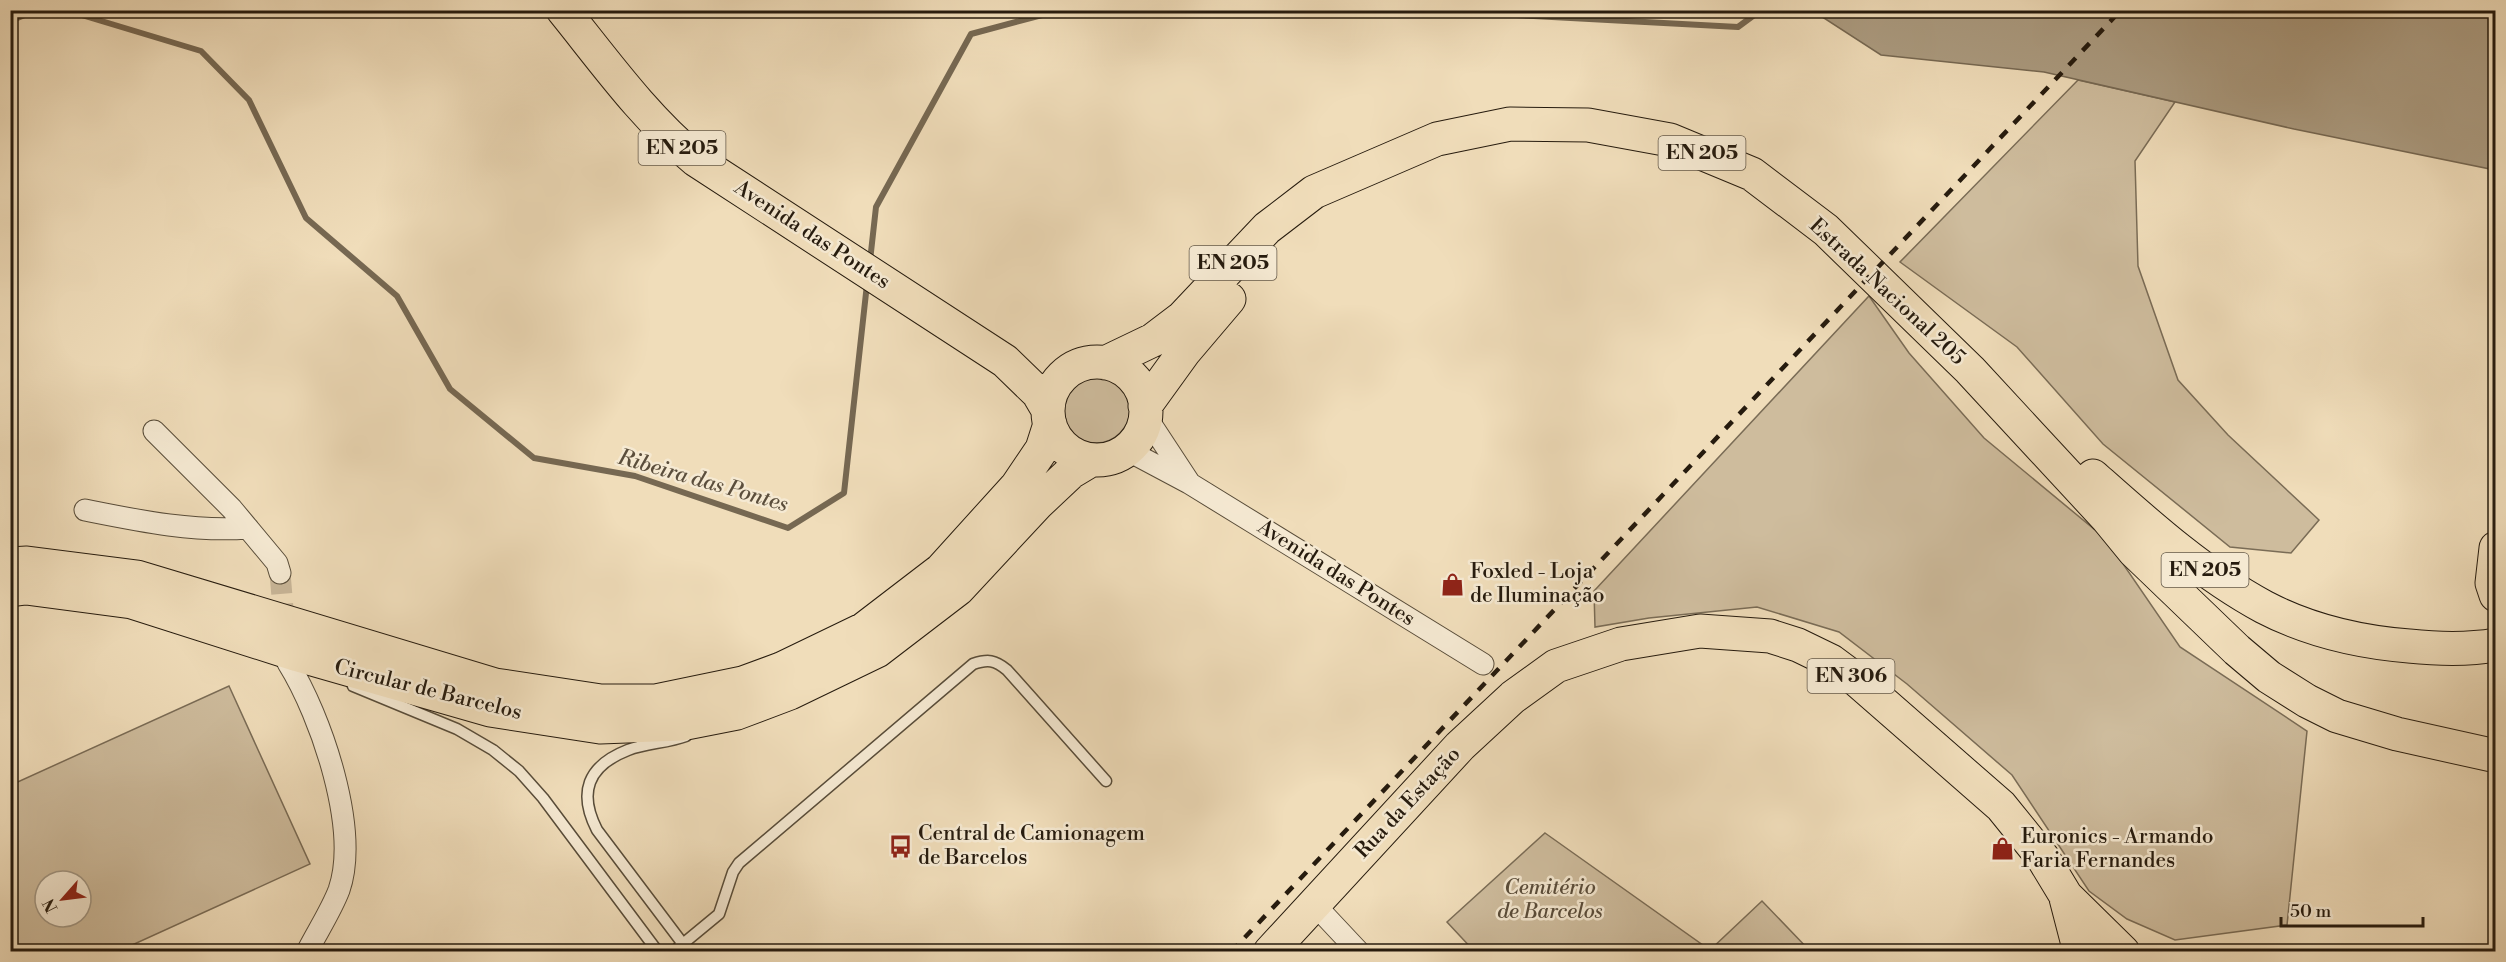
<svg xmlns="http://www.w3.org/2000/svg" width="2506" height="962" font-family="'Libre Bodoni',serif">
	<rect width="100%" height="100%" fill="#f0ddba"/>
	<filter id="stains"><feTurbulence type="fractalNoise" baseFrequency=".00333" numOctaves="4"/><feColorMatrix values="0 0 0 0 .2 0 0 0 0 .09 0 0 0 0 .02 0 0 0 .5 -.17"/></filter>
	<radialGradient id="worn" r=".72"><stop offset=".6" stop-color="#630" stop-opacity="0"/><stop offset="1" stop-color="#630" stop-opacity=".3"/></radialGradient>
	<!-- green -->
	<path fill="#cebc9d" stroke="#7a6c56" stroke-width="1.5" fill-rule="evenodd" d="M2078 80 2175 102 2135 161 2138 266 2178 380 2228 435 2319 520 2291 553 2230 547 2103 444 2017 347 1900 262Z
		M1869 296 1909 353 1984 438 2106 539 2180 647 2307 731 2287 925 2175 940 2127 919 2089 891 2012 775 1907 684 1839 632 1757 607 1649 618 1595 627 1594 591Z
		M1062 409a34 34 0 1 1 68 0a34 34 0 1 1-68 0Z
		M229 686 310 864 119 951H11V785ZM45 881H81V917H45Z
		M1545 833 1710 950 1762 901 1810 951H1474L1447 922Z"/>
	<!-- water -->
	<path fill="#ab9b80" stroke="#766852" stroke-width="1.5" d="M1813 11H2495V170L2294 129 2044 72 1881 55Z"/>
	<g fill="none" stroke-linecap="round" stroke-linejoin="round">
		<!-- stream -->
		<path stroke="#766852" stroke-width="6" d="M65 10 201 51 249 100 306 218 397 296 450 389 534 458 635 476 788 528 844 493 867 284
			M1423 10 1738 27 1761 10
			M10 21 37 10
			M870 261 876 207 971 34 1061 10"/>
		<!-- minor-tunnel -->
		<path stroke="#c8b698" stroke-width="21" stroke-dasharray="21 10" stroke-linecap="butt" d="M280 573 285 632"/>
		<defs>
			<path id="service" d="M353 686 457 729 493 750 519 771 543 798 658 952
				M686 736C667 743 646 743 628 750 587 766 578 793 597 830L689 952
				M673 952 719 914 733 872 739 863 973 664C988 659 995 660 1007 670L1106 781"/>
			<path id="minor" d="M1145 415 1189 482
				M154 431 232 509 277 563 280 573
				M1127 450 1189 483 1483 664
				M85 510C140 521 192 532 248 528
				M288 663C321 716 360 829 339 890 331 911 317 932 307 952
				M1314 904 1359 952"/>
			<path id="primary" d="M563 10C605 62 644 117 696 160L1005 361 1038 393 1048 410
				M1048 411a49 49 0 1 1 98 0a49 49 0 1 1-98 0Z
				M1105 363 1153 340 1182 318 1267 228 1314 192 1437 139 1510 124 1588 125 1670 140 1752 174 1826 230 1970 370 2107 518 2134 551 2237 650 2269 677 2307 701 2337 716 2397 734 2496 756
				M1145 406 1184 352 1229 299
				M2093 476C2146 523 2201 573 2264 607 2308 630 2359 642 2409 646 2438 649 2467 650 2496 645
				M2496 548 2492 583 2496 595
				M10 564 27 563 137 577 495 685 601 701H656L743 683 781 669 864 629 941 570 1017 486 1042 449 1050 424
				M10 590 26 588 132 602 298 655 490 710 600 727 681 724 737 713 790 693 877 651 958 589 1037 504 1071 472 1091 460
				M2066 898 2080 952
				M1270 952 1460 746 1513 697 1556 666 1621 644 1700 631 1770 636 1798 645 1831 661 1858 681 2001 806 2043 858 2066 896 2123 952"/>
		</defs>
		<!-- service casing -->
		<use href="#service" stroke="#584c39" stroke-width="13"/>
		<!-- minor casing -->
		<use href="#minor" stroke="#584c39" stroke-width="23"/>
		<!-- primary casing -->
		<use href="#primary" stroke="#261b0e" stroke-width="35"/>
		<!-- service -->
		<use href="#service" stroke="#f5e9d2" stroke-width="10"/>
		<!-- minor -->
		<use href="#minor" stroke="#f5e9d2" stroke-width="21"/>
		<!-- primary -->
		<use href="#primary" stroke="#f0ddba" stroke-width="33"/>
		<!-- rail -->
		<path stroke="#261b0e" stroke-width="4.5" stroke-dasharray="10 10" stroke-linecap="butt" d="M1231 952 2121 10"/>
	</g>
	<!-- icons -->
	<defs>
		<symbol id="shop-bare" viewBox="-9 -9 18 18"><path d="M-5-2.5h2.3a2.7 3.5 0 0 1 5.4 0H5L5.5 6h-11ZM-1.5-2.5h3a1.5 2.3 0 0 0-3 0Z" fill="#8f2418" stroke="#f5e9d2" stroke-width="2.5" paint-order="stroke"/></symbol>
		<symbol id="bus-bare" viewBox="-9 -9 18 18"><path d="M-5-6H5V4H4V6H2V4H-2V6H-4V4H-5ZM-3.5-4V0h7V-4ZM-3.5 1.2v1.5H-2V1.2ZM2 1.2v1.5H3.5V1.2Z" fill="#8f2418" stroke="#f5e9d2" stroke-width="2.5" paint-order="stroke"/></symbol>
	</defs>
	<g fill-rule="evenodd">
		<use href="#shop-bare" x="1436" y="568" width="33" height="33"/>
		<use href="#bus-bare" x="884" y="830" width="33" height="33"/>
		<use href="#shop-bare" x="1986" y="832" width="33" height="33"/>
	</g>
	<g text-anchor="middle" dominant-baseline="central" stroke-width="5" stroke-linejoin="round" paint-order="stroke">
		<!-- shield labels -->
		<g fill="#f5e9d2" stroke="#645949" stroke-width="1.5">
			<rect x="638.5" y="131" width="87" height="34" rx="4.5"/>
			<rect x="1658.5" y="136" width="87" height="34" rx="4.5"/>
			<rect x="1189.5" y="246" width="87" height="34" rx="4.5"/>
			<rect x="2161.5" y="553" width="87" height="34" rx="4.5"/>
			<rect x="1807.5" y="659" width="87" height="34" rx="4.5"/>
		</g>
		<g font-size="20" font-weight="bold" fill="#261b0e">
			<text x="682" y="148">EN 205</text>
			<text x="1702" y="153">EN 205</text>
			<text x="1233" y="263">EN 205</text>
			<text x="2205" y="570">EN 205</text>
			<text x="1851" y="676">EN 306</text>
		</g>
		<!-- street labels -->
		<g font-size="21" fill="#261b0e" stroke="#f5e9d2">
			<text transform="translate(812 235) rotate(33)">Avenida das Pontes</text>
			<text transform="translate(1887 292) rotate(43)">Estrada Nacional 205</text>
			<text transform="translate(1336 573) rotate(32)">Avenida das Pontes</text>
			<text transform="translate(428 690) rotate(14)">Circular de Barcelos</text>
			<text transform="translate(1408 803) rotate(-47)">Rua da Estação</text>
		</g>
		<!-- poi labels -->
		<g font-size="21" fill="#261b0e" stroke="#f5e9d2" text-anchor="start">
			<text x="1470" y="572">Foxled - Loja<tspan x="1470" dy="24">de Iluminação</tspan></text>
			<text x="918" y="834">Central de Camionagem<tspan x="918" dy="24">de Barcelos</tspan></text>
			<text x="2021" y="837">Euronics - Armando<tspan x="2021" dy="24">Faria Fernandes</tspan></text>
		</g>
		<!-- park labels -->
		<g font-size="21" font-style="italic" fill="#584b39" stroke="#f5e9d2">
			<text x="1550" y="888">Cemitério<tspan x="1550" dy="24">de Barcelos</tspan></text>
		</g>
		<!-- water labels -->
		<g font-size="22" font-style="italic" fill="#5b4e3c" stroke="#f5e9d2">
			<text transform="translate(703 481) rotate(16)">Ribeira das Pontes</text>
		</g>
	</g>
	<!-- margin -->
	<rect width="2506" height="962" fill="none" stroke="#f0ddba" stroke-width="36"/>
	<rect x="12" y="12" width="2482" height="938" fill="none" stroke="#261b0e" stroke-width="3"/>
	<rect x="18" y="18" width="2470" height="926" fill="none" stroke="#261b0e" stroke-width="1.5"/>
	<!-- north arrow -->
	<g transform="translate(63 899) rotate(242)"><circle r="28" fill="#f5e9d2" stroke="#a29784" stroke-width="1.5"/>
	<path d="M0-4.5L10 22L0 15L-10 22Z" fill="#8f2418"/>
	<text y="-9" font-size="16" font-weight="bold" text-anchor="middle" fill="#261b0e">N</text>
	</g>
	<!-- scale -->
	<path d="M2281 917v9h142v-9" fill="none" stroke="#261b0e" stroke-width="3"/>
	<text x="2290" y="917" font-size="18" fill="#261b0e" stroke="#f5e9d2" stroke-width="4.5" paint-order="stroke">50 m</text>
	<rect width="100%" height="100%" filter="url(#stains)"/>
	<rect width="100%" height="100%" fill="url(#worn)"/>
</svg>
